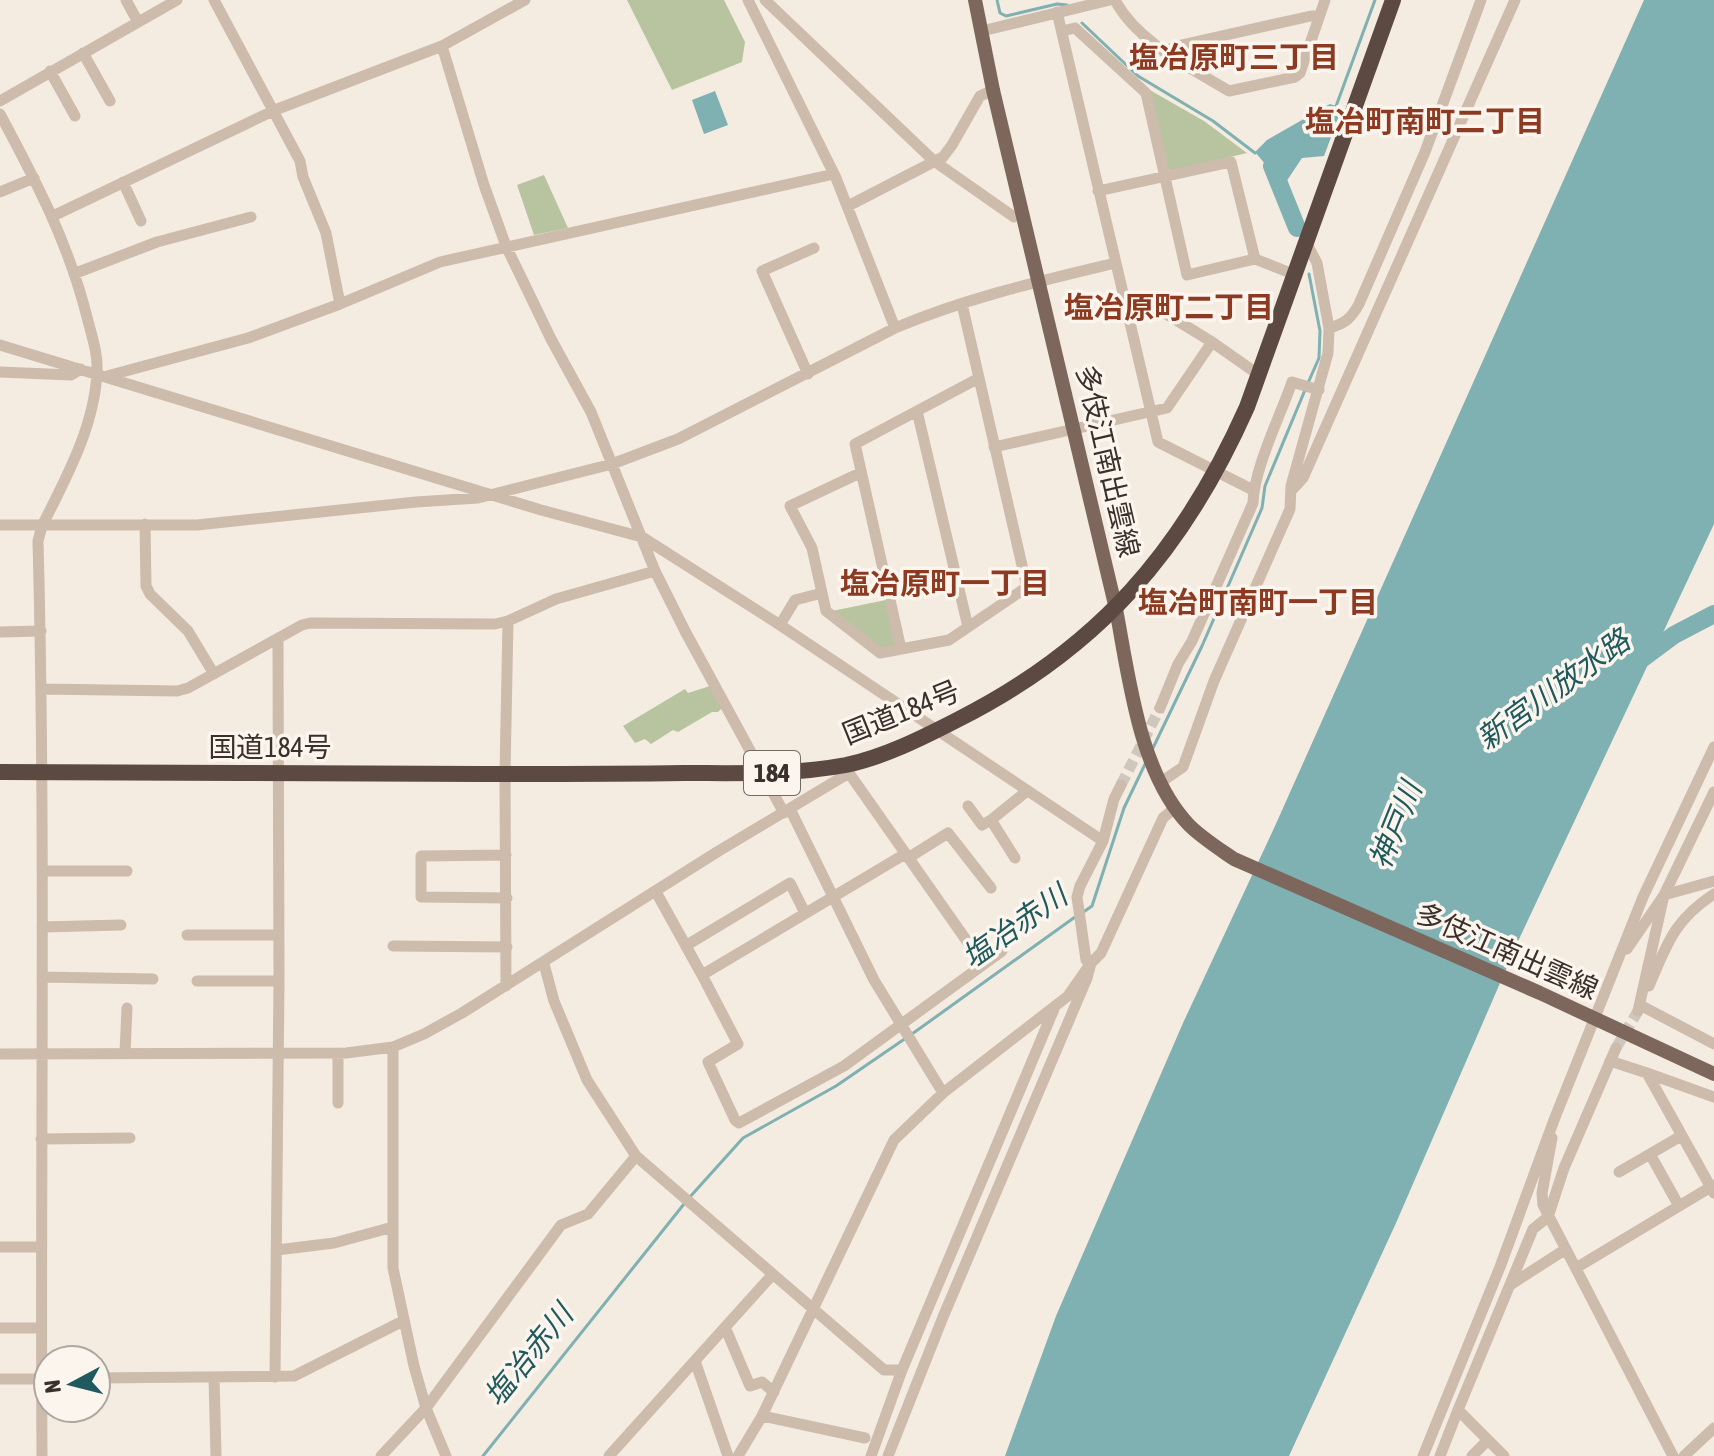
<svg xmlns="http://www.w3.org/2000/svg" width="1714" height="1456" font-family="'Asap Condensed','Noto Sans JP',sans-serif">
	<rect width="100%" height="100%" fill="#f4ebe1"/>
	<!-- green -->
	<path fill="#b8c4a0" d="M627 0H724L745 42 742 62 672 90Z
		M1148 89 1204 121 1247 153 1171 171 1167 168Z
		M544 175 568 228 534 235 517 185Z
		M886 600 896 643 894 647 881 650 832 611Z
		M710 686 724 706 718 712H712L678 732 673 730 651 744 645 739 635 743 623 726 685 689 688 693Z"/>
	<!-- water -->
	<path fill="#7fb0b2" d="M1644 0H1714V524L1520 937 1396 1223 1289 1456H1005L1056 1316 1183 1023 1275 826Z
		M715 91 728 125 704 134 692 100Z
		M1330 104 1342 108 1324 156 1302 158 1286 182 1277 188 1266 165 1255 152 1267 140Z"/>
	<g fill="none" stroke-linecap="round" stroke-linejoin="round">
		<!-- stream -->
		<path stroke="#7fb0b2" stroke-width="3" d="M997 0 1000 13 1006 16 1057 4 1067 5
			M1082 23 1138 76 1213 121 1255 153
			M1335 109 1375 0
			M1308 383 1319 358 1320 331 1309 274
			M1152 750 1202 646 1262 508 1265 486 1305 390
			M1082 913 1092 906 1124 808 1147 760
			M912 1034 1075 917
			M689 1198 743 1138 836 1086 906 1038
			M483 1456 684 1204"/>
		<!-- river -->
		<path stroke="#7fb0b2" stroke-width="18" d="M1272 166 1297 228
			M1639 661 1674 635 1714 614"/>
		<!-- minor-tunnel -->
		<path stroke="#cfc6bd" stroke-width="11" stroke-dasharray="11 5.5" stroke-linecap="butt" d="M1121 785 1160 708
			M1616 1048 1638 1011"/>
		<!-- minor -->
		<path stroke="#cdbbac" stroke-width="11" d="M126 0 138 22
			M214 0 300 161 303 177 326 233 340 304
			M748 0 836 178 895 328
			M765 0 934 161 1014 217
			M1115 0C1136 41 1191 68 1229 91L1295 77 1300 73 1325 0
			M1057 12 1158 442 1253 490
			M982 31 1110 0
			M1062 31 1075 28 1146 93 1187 275 1255 259 1293 274
			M442 46 484 185 506 246 551 339 591 412 655 571 685 631 784 813
			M1164 52 1177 46 1311 16H1319
			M83 53 110 101
			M50 71 75 116
			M0 101 177 0
			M0 114C36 181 68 242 87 317 91 334 98 352 97 371 95 426 66 478 42 526L38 541C46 846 40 1151 42 1456
			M123 182 141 221
			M1098 191 1231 162 1255 259
			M0 192 34 178
			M848 206 943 157 952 145 980 96 993 90
			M53 216 275 110 442 46 525 0
			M76 273 157 242 251 217
			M1124 301 1142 299 1212 342 1259 375
			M1329 328C1344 324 1351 319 1359 304L1425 152 1481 0
			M0 345 541 510 642 537 780 625 1103 841
			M0 372 71 375 81 369
			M808 374 762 271 814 248
			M107 376 248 338 340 304 440 262 834 174
			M917 411 968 627
			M994 447 1167 408 1212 342
			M860 473 790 506 812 548 826 611 880 653 949 640 1027 587 962 304
			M1291 491 1303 478 1515 0
			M145 524 146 586 150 594 188 631 214 674
			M0 525H197L416 502 478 498 612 464 678 439 895 328C966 298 1040 281 1115 263
			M508 621 556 599 655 571
			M780 625 795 600 822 593
			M0 632 41 631
			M901 649 855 444 979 378
			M42 689 177 691 188 688 302 625 310 623 495 624 508 621 505 774 506 986
			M1160 708 1178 664 1192 641 1253 503C1254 468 1280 417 1292 382L1319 390
			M849 773 983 964
			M1161 782 1183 767 1214 681 1290 509 1291 486 1328 353 1329 328 1317 263 1306 242
			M968 806 982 825 991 820
			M790 809 874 980 943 1093
			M506 855 421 856V897L507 898
			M908 858 948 833 991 888
			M1015 858 991 820 1027 791
			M43 871H127
			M656 892 702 975 905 854
			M42 927 121 925
			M187 935H279
			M687 945 790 883 805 913
			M393 946 507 947
			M1627 949 1664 895 1714 792
			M544 964 554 1001 587 1080 636 1156 884 1370H902
			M702 975 738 1044 708 1062 735 1120 739 1123 844 1066 1002 951
			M42 977 153 979
			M197 981H279
			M1649 986C1667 944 1674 920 1714 894
			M1640 1005 1714 1044
			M1638 1011 1664 895 1714 881
			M393 1047V1268L414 1366 426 1408 446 1456
			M125 1053 127 1008
			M338 1053V1103
			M0 1054 346 1053 393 1047 424 1034 462 1013 717 852 849 773 848 764
			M1610 1061 1647 1073 1714 1193
			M1647 1073 1714 1097
			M1552 1138 1542 1193 1543 1205 1673 1456
			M41 1139 130 1138
			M1650 1154 1679 1206
			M1619 1172 1681 1136
			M0 1247H41
			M277 1250 334 1243 393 1227
			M1576 1268 1714 1185
			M1510 1285 1566 1249
			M725 1327 750 1386 762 1382 774 1392
			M0 1328H41
			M695 1361 728 1456
			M214 1377 216 1456
			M275 1377 279 981 278 639
			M96 1378 294 1376 403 1321
			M0 1379H47
			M762 1416 865 1438
			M381 1456 426 1408 561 1225 588 1214 636 1156
			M609 1456 773 1274
			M738 1456 762 1416 894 1140 943 1093 1068 996 1091 963 1101 953 1163 818 1176 807
			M871 1456 902 1370 1054 1009
			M888 1456 943 1317 1087 978 1091 963 1086 960 1077 897 1080 886 1103 841 1114 799 1121 785
			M1423 1456 1500 1267 1554 1120 1643 897 1714 747
			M1440 1456 1458 1410
			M1472 1456 1488 1440
			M1504 1456 1458 1410 1533 1229 1548 1217 1564 1168 1616 1048
			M1684 1456 1714 1428"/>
		<!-- major -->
		<path stroke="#7d675c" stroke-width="14" d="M975 0 993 90 1116 609C1129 677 1139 773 1189 825 1202 838 1218 848 1234 859L1540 993 1714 1074"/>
		<!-- highway -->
		<path stroke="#5c4a42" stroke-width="16" d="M0 772C160 773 320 773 480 774 548 774 616 774 684 773 738 773 792 775 846 765 884 757 922 738 957 720 1098 649 1183 551 1247 407L1393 0"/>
	</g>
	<g text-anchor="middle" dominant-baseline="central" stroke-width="7" stroke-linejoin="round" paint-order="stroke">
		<!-- shield labels -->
		<rect fill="#fbf5ee" stroke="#756b66" stroke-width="2" x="744" y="751" width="56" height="44" rx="6"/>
		<g font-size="26" font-weight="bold" fill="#3b302b">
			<text x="772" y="773">184</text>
		</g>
		<!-- street labels -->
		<g font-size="28" fill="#3b302b" stroke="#fbf5ee">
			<text transform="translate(1108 461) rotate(77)">多伎江南出雲線</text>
			<text transform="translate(901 712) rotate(-22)">国道184号</text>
			<text x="270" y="747">国道184号</text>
			<text transform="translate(1507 951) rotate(24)">多伎江南出雲線</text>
		</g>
		<!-- neighbourhood labels -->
		<g font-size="30" font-weight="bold" fill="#8c3b22" stroke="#fbf5ee">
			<text x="1234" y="57">塩冶原町三丁目</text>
			<text x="1425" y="121">塩冶町南町二丁目</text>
			<text x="1169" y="307">塩冶原町二丁目</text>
			<text x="945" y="583">塩冶原町一丁目</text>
			<text x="1258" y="602">塩冶町南町一丁目</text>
		</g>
		<!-- water labels -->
		<g font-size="30" font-style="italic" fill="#1f5a5e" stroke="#fbf5ee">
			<text transform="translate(1553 689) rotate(-36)">新宮川放水路</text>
			<text transform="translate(1395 825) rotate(-68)">神戸川</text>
			<text transform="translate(1014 926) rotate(-35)">塩冶赤川</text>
			<text transform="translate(528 1355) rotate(-51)">塩冶赤川</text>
		</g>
	</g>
	<!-- north arrow -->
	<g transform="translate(72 1384) rotate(263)"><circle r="38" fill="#fbf5ee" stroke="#aea6a0" stroke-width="2"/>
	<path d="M0-6L14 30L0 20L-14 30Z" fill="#1f5a5e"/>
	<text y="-12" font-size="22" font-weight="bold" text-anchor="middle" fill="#3b302b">N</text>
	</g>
</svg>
